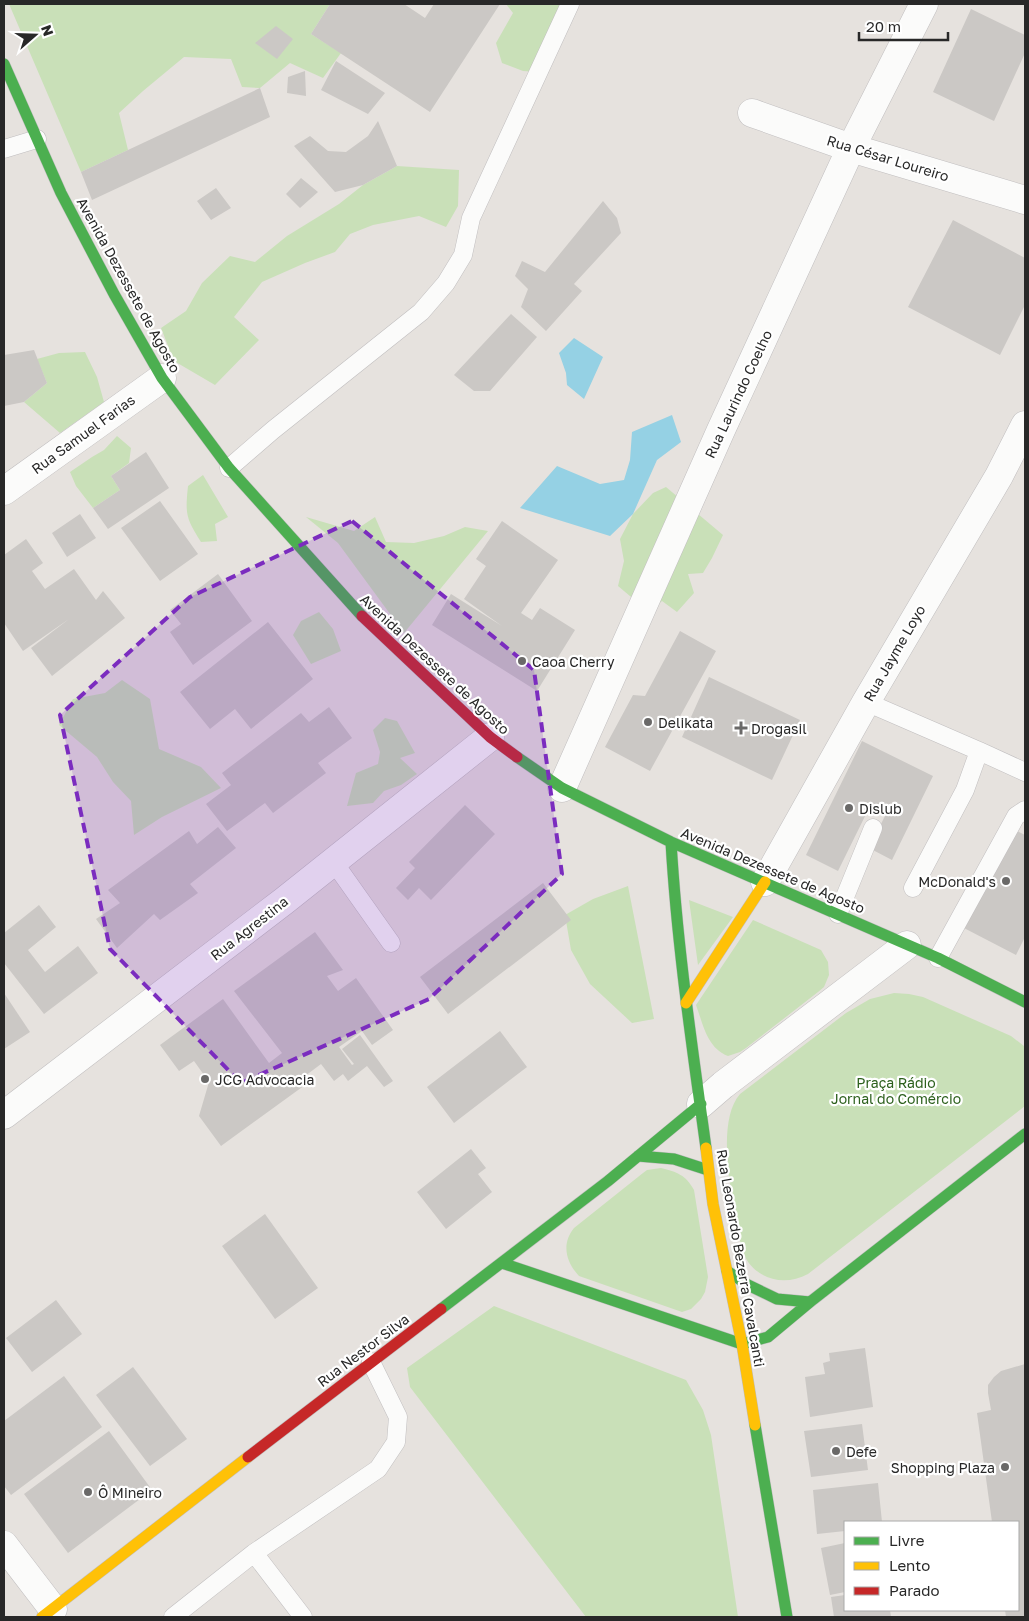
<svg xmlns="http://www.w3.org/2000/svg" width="1029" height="1621" font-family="'Golos Text',sans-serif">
	<rect width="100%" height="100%" fill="#e6e2de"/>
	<!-- green -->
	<path fill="#c9e0b8" d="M9 4H330L311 34 341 53 323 78 290 63 260 88 242 87 231 59 184 57 143 91 119 113 128 150 81 172Z
		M506 4H570L538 72 523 71 502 63 496 43 513 13Z
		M397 166 459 170 458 206 446 227 419 216 373 225 350 234 335 252 305 263 262 282 234 317 259 340 215 385 174 361 161 328 186 311 202 283 230 256 255 262 287 236 339 204 363 185Z
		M85 352 97 377 104 402 60 433 24 402 47 383 37 359 59 353Z
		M117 436 131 448 129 463 111 476 120 490 93 508 76 486 70 472 92 457 104 450Z
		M203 475 228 517 215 524 217 541 201 542C186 518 185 515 188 486Z
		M666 487 723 535 712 558 703 573 688 574 694 593 677 612 662 601 649 612 618 586 624 561 620 539 633 514 653 493Z
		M306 517 354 531 375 517 386 542 414 543 444 536 465 527 488 531 404 633 338 543Z
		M319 612 333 629 341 651 311 664 293 635 301 621Z
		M122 680 150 699 159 749 201 767 221 788 162 817 134 835 131 801 113 782 97 757 59 725 73 699 105 693Z
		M385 718 397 721 415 753 400 758 417 774 401 785 384 791 373 803 347 806 356 773 378 764 380 752 373 730Z
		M628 886 654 1019 632 1023 590 984 571 950 565 915 593 899Z
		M689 900 733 917 698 965Z
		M753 920 821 950 828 962 829 975 824 987 818 992 746 1048 740 1052 728 1056C707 1048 703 1024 696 1005Z
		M894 993 909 994 923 997 1011 1036 1024 1046 1025 1106 808 1274C782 1288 752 1278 742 1250 735 1211 713 1125 740 1094L846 1013 870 999Z
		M661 1168C677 1172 686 1175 694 1190L708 1277 705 1292 701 1299 691 1309 682 1312 579 1276C566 1262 561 1244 574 1228L643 1173 647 1170Z
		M494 1306 686 1380 703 1410 711 1435 738 1617H586L410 1387 407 1368Z"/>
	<!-- water -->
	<path fill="#95d1e4" d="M574 338 603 357 584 399 567 385 566 373 559 353Z
		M672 415 681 442 657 460 633 514 610 536 520 508 557 466 600 484 624 480 630 460 632 432Z"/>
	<!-- building -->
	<path fill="#cbc8c5" d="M330 4H404L425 18 434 4H500L430 112 311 34Z
		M971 9 1025 35V53L994 121 933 92Z
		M276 26 293 39 277 59 255 43Z
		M336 61 385 93 368 114 321 90Z
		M305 71 306 96 287 93 288 77Z
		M260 88 270 117 92 200 81 172Z
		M378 121 397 166 363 185 335 192 294 146 310 136 328 151 346 152 368 136Z
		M301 178 318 192 300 208 286 194Z
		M216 188 231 208 211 220 197 201Z
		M603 201 617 218 621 233 574 284 582 291 546 331 521 307 528 289 515 276 522 261 545 272Z
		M953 220 1025 258V305L1000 355 908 307Z
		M511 314 537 337 490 391H474L454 375Z
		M34 350 47 383 24 402 4 406V355Z
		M146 452 169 488 108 529 93 508 120 490 111 476Z
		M160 501 198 554 160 581 121 528Z
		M80 514 96 538 67 557 52 533Z
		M502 521 558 560 521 613 532 620 540 608 575 630 537 691 432 625 451 594 502 626 464 599 486 566 476 559Z
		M26 539 43 563 32 571 45 589 74 569 96 600 103 591 125 618 52 676 31 648 69 619 23 651 4 623V555Z
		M218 574 252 621 193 665 170 632 181 624 170 610Z
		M268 622 313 679 251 729 235 709 210 729 180 692Z
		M680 631 716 651 650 771 605 747 633 695 645 696Z
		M709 677 800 720 772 780 682 737Z
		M329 707 352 738 318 763 326 773 273 813 265 803 227 831 206 804 231 785 222 773 301 713 309 722Z
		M862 741 933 776 892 860 869 848 887 812 871 804 838 871 806 855Z
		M465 805 495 834 431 900 419 888 408 900 396 888 415 868 409 862Z
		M218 827 236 848 190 884 198 893 160 920 154 914 117 948 96 919 120 903 108 890 189 831 197 844Z
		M1013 829 1025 835V937L1016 955 962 927Z
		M543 883 571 920 448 1014 420 977Z
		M39 905 56 927 28 950 45 972 78 946 98 973 44 1014 4 963V933Z
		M315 932 343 970 327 976 338 991 356 978 393 1030 372 1045 362 1031 339 1047 352 1065 354 1064 342 1049 360 1035 393 1081 384 1087 367 1066 348 1081 343 1074 334 1081 321 1064 301 1079 305 1085 221 1146 199 1116 209 1082 194 1061 179 1071 160 1045 223 999 269 1063 282 1053 234 991Z
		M4 993 30 1032 4 1049Z
		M500 1031 527 1067 454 1123 427 1087Z
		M471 1149 486 1168 478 1174 492 1192 446 1229 417 1192Z
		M265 1214 318 1288 275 1319 222 1246Z
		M56 1300 82 1334 32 1372 6 1338Z
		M865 1348 873 1407 810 1417 805 1377 825 1374 823 1363 830 1361 829 1353Z
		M1025 1364V1617H1006L1005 1610H1018V1522H992L977 1413 991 1410 988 1393V1385L994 1377 1001 1371Z
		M133 1367 187 1439 150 1466 96 1395Z
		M64 1376 102 1427 11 1495 4 1486V1421Z
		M862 1424 868 1470 811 1477 804 1431Z
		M109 1431 152 1490 68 1553 24 1494Z
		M878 1483 882 1522H845V1531L817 1534 813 1490Z
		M845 1543V1592L830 1595 821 1548Z
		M845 1595V1610H890L891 1617H834L831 1597Z"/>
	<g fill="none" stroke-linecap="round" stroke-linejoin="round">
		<defs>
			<path id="lane" d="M4 149 37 139
				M229 468 273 430 421 312 446 283 463 255 471 218 570 4
				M866 702 979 751 965 790 913 888
				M979 751 1025 772
				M333 861 391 943
				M838 914 873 828
				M938 958 1016 816 1025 810
				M173 1617 254 1553
				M303 1617 254 1553 378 1469 396 1442 398 1417 371 1362"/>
			<path id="street" d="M752 113 851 148 1025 200
				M4 491 162 378
				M562 788 721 430 851 148 924 4
				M765 882 866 702 999 476 1025 425
				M701 1104 723 1085 907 945
				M4 1115 284 901 490 737
				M4 1545 53 1609"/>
			<path id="fast" d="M4 64 61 193 114 294 162 378 229 468 362 616
				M517 757 562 788 671 842 938 958 1025 1002
				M671 842C677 945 692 1046 706 1148
				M638 1156 674 1159 708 1170
				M502 1263 742 1344 768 1337 810 1302 1025 1134
				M727 1271 748 1285 777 1299 810 1302
				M441 1309 608 1181 701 1104
				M755 1425 787 1617"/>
			<path id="slow" d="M686 1003 765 882
				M706 1148 713 1204 742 1344 755 1425
				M42 1617 248 1457"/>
			<path id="jam" d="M362 616 490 737 517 757
				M248 1457 441 1309"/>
		</defs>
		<!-- lane casing -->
		<use href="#lane" stroke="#c0bebf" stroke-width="19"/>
		<!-- street casing -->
		<use href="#street" stroke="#c0bebf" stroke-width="29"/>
		<!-- fast casing -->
		<use href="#fast" stroke="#c0bebf" stroke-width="12"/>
		<!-- slow casing -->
		<use href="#slow" stroke="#c0bebf" stroke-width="12"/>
		<!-- jam casing -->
		<use href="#jam" stroke="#c0bebf" stroke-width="12"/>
		<!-- lane -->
		<use href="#lane" stroke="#fbfbfa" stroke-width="18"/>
		<!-- street -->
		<use href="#street" stroke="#fbfbfa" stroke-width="28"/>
		<!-- fast -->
		<use href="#fast" stroke="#4caf50" stroke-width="11"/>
		<!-- slow -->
		<use href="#slow" stroke="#ffc107" stroke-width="11"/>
		<!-- jam -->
		<use href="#jam" stroke="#c62828" stroke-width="11"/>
	</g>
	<!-- marked area -->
	<path fill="#7b2cbf" fill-opacity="0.2" stroke="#7b2cbf" stroke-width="4" stroke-dasharray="10 6" stroke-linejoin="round" d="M352 521 534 670 562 874 429 999 241 1083 110 949 60 715 190 597Z"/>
	<!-- markers -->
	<g fill="#6a6968" stroke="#fff" stroke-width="2">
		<circle cx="522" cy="661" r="5"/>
		<circle cx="648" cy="722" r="5"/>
		<path d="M738.5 720.5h5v5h5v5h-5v5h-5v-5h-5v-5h5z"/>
		<circle cx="849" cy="808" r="5"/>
		<circle cx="1006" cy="881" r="5"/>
		<circle cx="205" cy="1079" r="5"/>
		<circle cx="836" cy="1451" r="5"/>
		<circle cx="1005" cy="1467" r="5"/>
		<circle cx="88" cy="1492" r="5"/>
	</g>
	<g text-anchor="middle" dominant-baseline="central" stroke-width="4.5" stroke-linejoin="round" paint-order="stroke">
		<!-- street labels -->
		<g font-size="14" fill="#282828" stroke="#fff">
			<text transform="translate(888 158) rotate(17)">Rua César Loureiro</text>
			<text transform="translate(129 285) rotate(61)">Avenida Dezessete de Agosto</text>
			<text transform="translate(738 394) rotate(-65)">Rua Laurindo Coelho</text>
			<text transform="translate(83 434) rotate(-36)">Rua Samuel Farias</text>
			<text transform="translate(894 653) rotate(-60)">Rua Jayme Loyo</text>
			<text transform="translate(435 664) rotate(43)">Avenida Dezessete de Agosto</text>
			<text transform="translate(773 870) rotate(23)">Avenida Dezessete de Agosto</text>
			<text transform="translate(249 928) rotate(-38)">Rua Agrestina</text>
			<text transform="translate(741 1258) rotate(80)">Rua Leonardo Bezerra Cavalcanti</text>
			<text transform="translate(363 1350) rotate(-37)">Rua Nestor Silva</text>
		</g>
		<!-- poi labels -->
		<g font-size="14" fill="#282828" stroke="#fff" text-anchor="start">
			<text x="532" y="661">Caoa Cherry</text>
			<text x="658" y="722">Delikata</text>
			<text x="751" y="728">Drogasil</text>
			<text x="859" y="808">Dislub</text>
			<text x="996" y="881" text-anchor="end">McDonald's</text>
			<text x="215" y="1079">JCG Advocacia</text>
			<text x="846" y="1451">Defe</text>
			<text x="995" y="1467" text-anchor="end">Shopping Plaza</text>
			<text x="98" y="1492">Ô Mineiro</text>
		</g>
		<!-- park labels -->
		<g font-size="14" fill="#2c601d" stroke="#fff">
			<text x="896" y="1082">Praça Rádio<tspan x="896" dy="16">Jornal do Comércio</tspan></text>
		</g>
	</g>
	<!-- border -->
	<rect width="1029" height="1621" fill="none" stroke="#282828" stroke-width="10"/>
	<!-- legend -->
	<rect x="844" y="1521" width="175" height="90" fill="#ffffff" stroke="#a9a9a9"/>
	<rect x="854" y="1537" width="25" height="8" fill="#4caf50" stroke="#a9a9a9"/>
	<text x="889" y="1546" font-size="15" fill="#282828">Livre</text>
	<rect x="854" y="1562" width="25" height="8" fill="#ffc107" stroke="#a9a9a9"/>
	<text x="889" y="1571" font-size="15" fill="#282828">Lento</text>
	<rect x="854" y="1587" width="25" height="8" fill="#c62828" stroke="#a9a9a9"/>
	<text x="889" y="1596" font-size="15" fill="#282828">Parado</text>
	<!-- north arrow -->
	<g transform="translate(35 35) rotate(70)" stroke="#ffffff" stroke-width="4" paint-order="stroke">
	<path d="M0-4L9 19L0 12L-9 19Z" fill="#282828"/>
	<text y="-8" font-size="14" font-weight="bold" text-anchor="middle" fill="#282828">N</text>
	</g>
	<!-- scale -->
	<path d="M859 32v8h89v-8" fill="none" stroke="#282828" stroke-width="2.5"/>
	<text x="866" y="32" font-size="15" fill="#282828" stroke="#ffffff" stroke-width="4" paint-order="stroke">20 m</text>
</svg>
